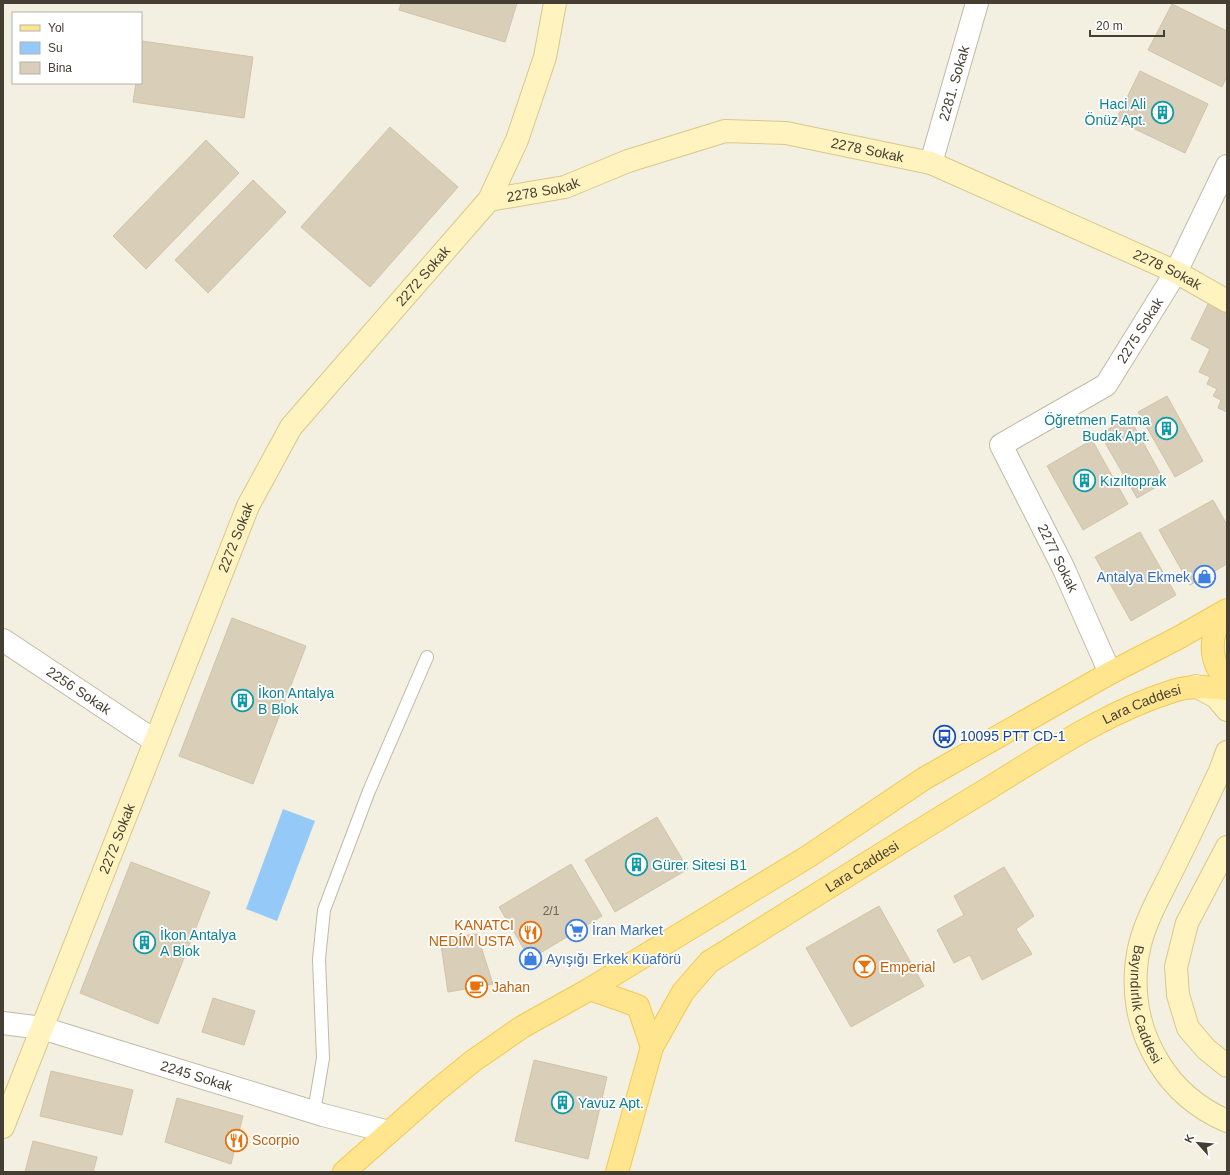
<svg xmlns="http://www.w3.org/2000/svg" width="1230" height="1175" font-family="Helvetica,sans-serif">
	<rect width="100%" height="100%" fill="#f3efe1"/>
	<!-- water -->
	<path fill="#95caf8" d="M283 809 315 821 277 921 246 909Z"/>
	<!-- building -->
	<path fill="#d9ceb8" stroke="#d1c3a8" d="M401 3H517L505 42 399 10Z
		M1172 4 1227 31V76L1222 87 1148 50Z
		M142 41 253 57 244 118 133 102 136 83H141Z
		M1140 71 1208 104 1185 153 1116 120Z
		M390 127 458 187 370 287 301 227Z
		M206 140 239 173 146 269 113 236Z
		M253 180 286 212 208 293 175 260Z
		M1209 302 1227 311V412L1218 408 1221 400 1213 396 1217 389 1207 384 1210 377 1199 372 1210 349 1191 339Z
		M1167 396 1203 461 1175 477 1138 412Z
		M1129 417 1165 482 1137 498 1100 434Z
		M1092 440 1128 504 1083 530 1047 466Z
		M1213 500 1227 525V564L1190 585 1159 530Z
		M1140 532 1176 595 1131 621 1095 557Z
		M232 618 306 646 253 784 179 756Z
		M657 817 688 869 615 912 585 860Z
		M131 862 210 892 158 1024 80 993Z
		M571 864 602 916 530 959 499 907Z
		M1004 867 1034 916 1016 929 1032 954 982 980 970 955 954 963 937 930 964 915 954 896Z
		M879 906 924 986 851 1027 806 948Z
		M477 934 493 984 448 992 440 938Z
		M213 998 255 1011 244 1045 202 1032Z
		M534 1060 607 1077 588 1159 515 1141Z
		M51 1071 133 1090 122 1135 40 1116Z
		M177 1098 243 1116 231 1164 165 1142Z
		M33 1141 97 1157 93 1172H25Z"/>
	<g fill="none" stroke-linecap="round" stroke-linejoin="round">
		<defs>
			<path id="lane" d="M314 1112 323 1058 319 959 324 910 369 791 427 657"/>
			<g id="street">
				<path id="s1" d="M931 163 977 3"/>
				<path id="s2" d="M3 640 155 741"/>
				<path id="s3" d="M1110 673 1063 567 1001 445 1106 385 1176 272 1227 166"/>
				<path id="s4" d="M3 1023 42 1028 323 1115 389 1132"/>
			</g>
			<g id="secondary">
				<path id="s5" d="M489 200 565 187 628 161 725 131 786 133 931 163 1176 272 1227 301"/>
				<path d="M1196 686 1216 697 1227 710"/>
				<path id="s6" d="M1227 752 1220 771C1205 803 1190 835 1174 867 1162 892 1147 917 1140 944 1130 986 1137 1028 1159 1063 1175 1089 1199 1109 1227 1121"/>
				<path d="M1227 847 1187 923 1176 967 1178 995 1188 1028 1206 1049 1227 1066"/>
				<path id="s7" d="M3 1127 248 506 291 427 489 200 517 140 545 57 555 3"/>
			</g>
			<g id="primary">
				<path d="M1227 613C1209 629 1207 663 1227 679"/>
				<path d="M590 989 638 1006 652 1047"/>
				<path d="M344 1172 436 1091 473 1061 522 1027 590 989 809 856 925 778 1110 673 1178 638 1227 610"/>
				<path id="s8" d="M617 1172 652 1047 683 992 709 962C801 905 893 846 986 790 1046 753 1106 712 1173 691 1191 685 1209 687 1227 689"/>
			</g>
		</defs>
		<!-- lane casing -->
		<use href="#lane" stroke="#c2baa6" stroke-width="14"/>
		<!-- street casing -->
		<use href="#street" stroke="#c2baa6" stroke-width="24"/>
		<!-- secondary casing -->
		<use href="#secondary" stroke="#d8c88b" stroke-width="24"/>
		<!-- primary casing -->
		<use href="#primary" stroke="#f1ca51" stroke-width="24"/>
		<!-- lane -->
		<use href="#lane" stroke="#fff" stroke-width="12"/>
		<!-- street -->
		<use href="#street" stroke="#fff" stroke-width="22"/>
		<!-- secondary -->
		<use href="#secondary" stroke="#fff3bf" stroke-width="22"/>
		<!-- primary -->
		<use href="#primary" stroke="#ffe58e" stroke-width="22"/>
	</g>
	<!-- icons -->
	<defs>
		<symbol id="building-ring" viewBox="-11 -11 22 22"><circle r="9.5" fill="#fff" stroke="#0f9aa8" stroke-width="1.5"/><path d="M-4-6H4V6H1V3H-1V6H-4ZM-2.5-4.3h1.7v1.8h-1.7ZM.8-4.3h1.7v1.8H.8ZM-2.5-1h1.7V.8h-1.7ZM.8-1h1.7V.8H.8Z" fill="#0f9aa8"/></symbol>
		<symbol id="shop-ring" viewBox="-11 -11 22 22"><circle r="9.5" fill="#fff" stroke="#3f7fe0" stroke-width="1.5"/><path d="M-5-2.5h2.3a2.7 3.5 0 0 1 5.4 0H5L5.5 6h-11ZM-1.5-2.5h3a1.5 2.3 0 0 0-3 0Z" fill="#3f7fe0"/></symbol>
		<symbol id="bus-ring" viewBox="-11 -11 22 22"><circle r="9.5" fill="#fff" stroke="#1a4fb4" stroke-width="1.5"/><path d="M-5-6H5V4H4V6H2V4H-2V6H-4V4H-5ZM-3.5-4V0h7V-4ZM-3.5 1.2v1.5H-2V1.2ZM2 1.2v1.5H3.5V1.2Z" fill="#1a4fb4"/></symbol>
		<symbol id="supermarket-ring" viewBox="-11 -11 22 22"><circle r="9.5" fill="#fff" stroke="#3f7fe0" stroke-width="1.5"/><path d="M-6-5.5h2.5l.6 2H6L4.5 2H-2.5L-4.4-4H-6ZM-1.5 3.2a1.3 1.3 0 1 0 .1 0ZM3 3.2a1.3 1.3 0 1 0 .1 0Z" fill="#3f7fe0"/></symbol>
		<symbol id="restaurant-ring" viewBox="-11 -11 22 22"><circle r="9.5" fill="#fff" stroke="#e8710a" stroke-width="1.5"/><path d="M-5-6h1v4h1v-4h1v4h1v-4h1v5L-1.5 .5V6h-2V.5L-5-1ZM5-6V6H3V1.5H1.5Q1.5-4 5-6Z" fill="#e8710a"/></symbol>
		<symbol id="bar-ring" viewBox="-11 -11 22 22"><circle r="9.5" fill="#fff" stroke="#e8710a" stroke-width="1.5"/><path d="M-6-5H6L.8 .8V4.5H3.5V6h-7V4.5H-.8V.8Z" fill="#e8710a"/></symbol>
		<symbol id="cafe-ring" viewBox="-11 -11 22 22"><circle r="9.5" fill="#fff" stroke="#e8710a" stroke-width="1.5"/><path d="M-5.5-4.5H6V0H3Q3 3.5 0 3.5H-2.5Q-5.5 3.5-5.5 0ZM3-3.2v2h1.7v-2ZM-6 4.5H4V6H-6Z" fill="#e8710a"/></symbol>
	</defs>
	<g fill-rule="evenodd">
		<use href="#building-ring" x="1150" y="100" width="25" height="25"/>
		<use href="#building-ring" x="1154" y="416" width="25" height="25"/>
		<use href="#building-ring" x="1072" y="468" width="25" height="25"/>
		<use href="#shop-ring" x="1192" y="564" width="25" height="25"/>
		<use href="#building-ring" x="230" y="688" width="25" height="25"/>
		<use href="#bus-ring" x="932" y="724" width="25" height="25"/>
		<use href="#building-ring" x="624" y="852" width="25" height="25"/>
		<use href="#supermarket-ring" x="564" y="918" width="25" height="25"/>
		<use href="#restaurant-ring" x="518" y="920" width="25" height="25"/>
		<use href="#building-ring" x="132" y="930" width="25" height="25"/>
		<use href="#shop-ring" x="518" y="946" width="25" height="25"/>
		<use href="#bar-ring" x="852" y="954" width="25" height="25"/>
		<use href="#cafe-ring" x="464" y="974" width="25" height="25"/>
		<use href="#building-ring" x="550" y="1090" width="25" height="25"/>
		<use href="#restaurant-ring" x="224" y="1128" width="25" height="25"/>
	</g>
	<g text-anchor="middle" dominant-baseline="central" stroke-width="3.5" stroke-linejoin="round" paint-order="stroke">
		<!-- number labels -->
		<g font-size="12" fill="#6a6254">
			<text x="551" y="911">2/1</text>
		</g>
		<!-- street labels -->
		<g font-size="14" fill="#453e32" stroke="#fff">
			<text stroke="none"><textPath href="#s1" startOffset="83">2281. Sokak</textPath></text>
			<text stroke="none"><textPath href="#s5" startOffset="391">2278 Sokak</textPath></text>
			<text stroke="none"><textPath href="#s5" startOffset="55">2278 Sokak</textPath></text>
			<text stroke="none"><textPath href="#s5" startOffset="715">2278 Sokak</textPath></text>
			<text stroke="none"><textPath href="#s7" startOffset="958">2272 Sokak</textPath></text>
			<text stroke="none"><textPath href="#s3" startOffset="438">2275 Sokak</textPath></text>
			<text stroke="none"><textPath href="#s7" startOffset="634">2272 Sokak</textPath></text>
			<text transform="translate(1058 558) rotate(64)">2277 Sokak</text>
			<text stroke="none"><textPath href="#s2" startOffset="91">2256 Sokak</textPath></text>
			<text stroke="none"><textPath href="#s8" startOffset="737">Lara Caddesi</textPath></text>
			<text stroke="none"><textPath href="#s7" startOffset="310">2272 Sokak</textPath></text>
			<text stroke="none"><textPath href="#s8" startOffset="413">Lara Caddesi</textPath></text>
			<text stroke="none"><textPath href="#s6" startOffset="273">Bayındırlık Caddesi</textPath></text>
			<text stroke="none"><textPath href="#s4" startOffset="201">2245 Sokak</textPath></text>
		</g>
		<!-- culture labels -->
		<g font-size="14" fill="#0d838f" stroke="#fff" text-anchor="start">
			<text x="1146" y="104" text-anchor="end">Haci Ali<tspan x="1146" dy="16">Önüz Apt.</tspan></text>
			<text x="1150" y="420" text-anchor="end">Öğretmen Fatma<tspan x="1150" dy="16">Budak Apt.</tspan></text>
			<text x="1100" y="481">Kızıltoprak</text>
			<text x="258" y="693">İkon Antalya<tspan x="258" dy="16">B Blok</tspan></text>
			<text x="652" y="865">Gürer Sitesi B1</text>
			<text x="160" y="935">İkon Antalya<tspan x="160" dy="16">A Blok</tspan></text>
			<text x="578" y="1103">Yavuz Apt.</text>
		</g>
		<!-- shop labels -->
		<g font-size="14" fill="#366cbe" stroke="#fff" text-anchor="start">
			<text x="1190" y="577" text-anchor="end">Antalya Ekmek</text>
			<text x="592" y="930">İran Market</text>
			<text x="546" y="959">Ayışığı Erkek Küaförü</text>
		</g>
		<!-- transit labels -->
		<g font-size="14" fill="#164399" stroke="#fff" text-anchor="start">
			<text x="960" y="736">10095 PTT CD-1</text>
		</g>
		<!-- food labels -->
		<g font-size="14" fill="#c56008" stroke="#fff" text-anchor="start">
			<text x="514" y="925" text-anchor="end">KANATCI<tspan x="514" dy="16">NEDÍM USTA</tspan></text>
			<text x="880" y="967">Emperial</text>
			<text x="492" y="987">Jahan</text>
			<text x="252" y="1140">Scorpio</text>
		</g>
	</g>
	<!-- border -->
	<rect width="1230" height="1175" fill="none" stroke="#453e32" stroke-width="8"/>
	<!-- legend -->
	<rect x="12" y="12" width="130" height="72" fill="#ffffff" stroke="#b5b2ad"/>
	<rect x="20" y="25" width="20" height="6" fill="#ffe58e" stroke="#b5b2ad"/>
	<text x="48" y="32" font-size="12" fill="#453e32">Yol</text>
	<rect x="20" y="42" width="20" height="12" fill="#95caf8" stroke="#b5b2ad"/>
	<text x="48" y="52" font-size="12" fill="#453e32">Su</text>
	<rect x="20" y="62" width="20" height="12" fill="#d9ceb8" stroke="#b5b2ad"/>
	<text x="48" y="72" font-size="12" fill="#453e32">Bina</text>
	<!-- north arrow -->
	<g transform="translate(1198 1143) rotate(297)" stroke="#ffffff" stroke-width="3" paint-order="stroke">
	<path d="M0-3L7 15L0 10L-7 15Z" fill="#453e32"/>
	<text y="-6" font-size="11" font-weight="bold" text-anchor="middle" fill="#453e32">K</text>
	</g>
	<!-- scale -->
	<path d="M1090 30v6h74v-6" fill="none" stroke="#453e32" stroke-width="2"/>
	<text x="1096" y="30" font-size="12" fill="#453e32" stroke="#ffffff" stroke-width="3" paint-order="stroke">20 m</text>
</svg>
